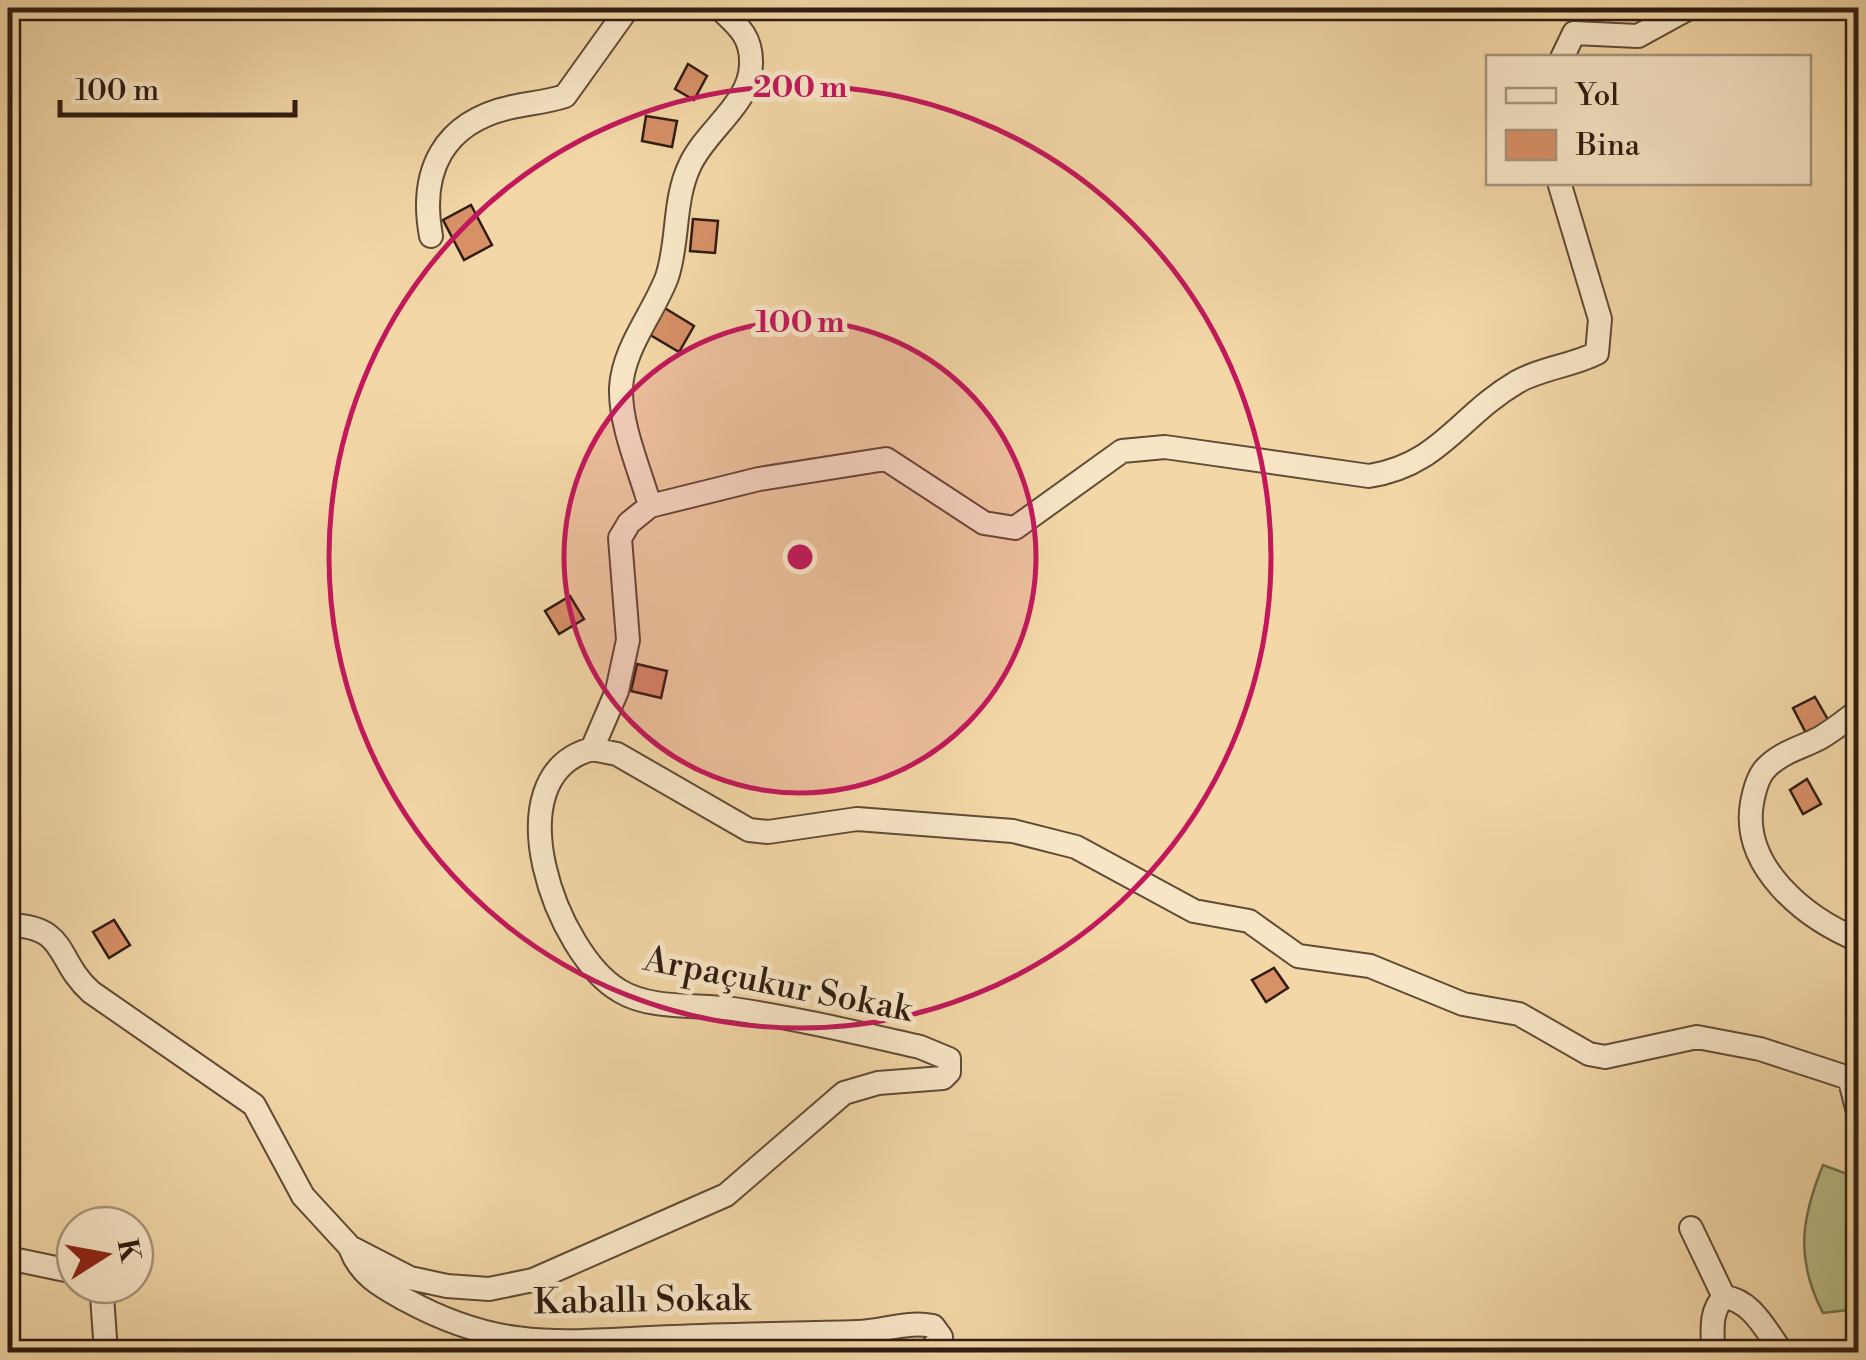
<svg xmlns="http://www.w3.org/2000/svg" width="1866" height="1360" font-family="'Libre Bodoni',serif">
	<rect width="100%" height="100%" fill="#f3d7a7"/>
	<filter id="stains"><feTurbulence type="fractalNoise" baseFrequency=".002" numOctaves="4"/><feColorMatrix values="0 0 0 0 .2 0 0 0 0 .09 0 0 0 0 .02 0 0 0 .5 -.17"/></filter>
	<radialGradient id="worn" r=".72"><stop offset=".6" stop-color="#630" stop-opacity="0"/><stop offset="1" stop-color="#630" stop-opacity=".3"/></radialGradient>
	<!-- green -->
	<path fill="#babe88" stroke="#746d4c" stroke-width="2.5" d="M1823 1165 1858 1178V1309L1823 1313C1795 1259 1801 1219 1823 1165Z"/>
	<!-- building -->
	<path fill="#d89067" stroke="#2f1c11" stroke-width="2.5" d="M688 64 707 76 694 100 675 89Z
		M646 116 677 121 672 147 642 141Z
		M471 205 492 245 464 260 443 220Z
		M693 219 718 221 715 253 690 251Z
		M663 307 694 326 679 352 647 333Z
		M570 596 584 619 559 634 545 611Z
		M637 664 667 671 661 698 631 691Z
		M1815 697 1831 725 1808 737 1793 708Z
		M1807 779 1821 804 1803 814 1790 790Z
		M114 920 130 945 109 958 93 932Z
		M1274 968 1288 988 1266 1002 1252 980Z"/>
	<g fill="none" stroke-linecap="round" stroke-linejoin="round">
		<defs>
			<path id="minor" d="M1562 58 1574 33 1638 36 1689 8
				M431 236C419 171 443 122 512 107 530 103 547 102 565 96L628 8
				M650 506C640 470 620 426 621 388 623 348 653 314 667 277 679 241 673 200 690 165 706 130 751 103 751 64 752 36 737 25 719 8
				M1858 711C1846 720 1834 730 1820 738 1801 748 1781 752 1766 768 1758 776 1754 792 1752 803 1741 867 1805 918 1858 940
				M592 749 617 691 628 640 620 538 629 523 650 506 759 479 886 459 984 523 1015 528 1122 451 1165 447 1369 476C1440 465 1459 416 1517 382 1541 368 1572 366 1597 353L1600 319 1559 182
				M8 925C69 926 55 960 91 992L254 1105 303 1196 350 1247 410 1278 447 1286 489 1289 533 1280 726 1195 844 1093 878 1083 943 1078 949 1072V1059L920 1047C858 1033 795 1018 733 1009 698 1004 651 1010 620 991 557 955 491 776 592 749L617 754 749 830 768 832 857 819 1013 831 1076 847 1194 911 1249 921 1298 956 1370 966 1463 1004 1519 1014 1589 1054 1605 1057 1697 1037 1760 1049 1858 1081
				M1850 1081 1858 1112
				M1691 1228 1724 1297
				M351 1250C361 1276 383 1287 406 1300 505 1354 567 1341 674 1337 735 1334 796 1334 857 1332 884 1331 906 1321 933 1326L941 1337 929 1352
				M8 1258 75 1272
				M97 1285 102 1296 106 1352
				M1724 1297C1752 1300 1766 1331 1782 1352
				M1713 1352C1713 1332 1709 1312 1724 1297
				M1858 1352V1283"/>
		</defs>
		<!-- minor casing -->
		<use href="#minor" stroke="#604b36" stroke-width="26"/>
		<!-- minor -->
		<use href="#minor" stroke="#f7e5c6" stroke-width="22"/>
	</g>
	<!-- distance rings -->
	<circle cx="800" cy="557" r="236" fill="#c2185b" fill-opacity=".12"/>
	<g fill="none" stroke="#c2185b" stroke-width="5">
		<circle cx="800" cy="557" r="236"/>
		<circle cx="800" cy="557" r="471"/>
	</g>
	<g text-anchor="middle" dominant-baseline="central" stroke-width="10" stroke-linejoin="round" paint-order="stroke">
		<!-- street labels -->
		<g font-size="35" fill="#2f1c11" stroke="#f7e5c6">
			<text transform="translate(778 985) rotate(11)">Arpaçukur Sokak</text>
			<text transform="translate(642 1301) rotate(-1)">Kaballı Sokak</text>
		</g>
	</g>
	<circle cx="800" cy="557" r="15" fill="#c2185b" stroke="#f7e5c6" stroke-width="5"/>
	<g font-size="30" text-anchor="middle" font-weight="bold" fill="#c2185b" stroke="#f7e5c6" stroke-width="10" stroke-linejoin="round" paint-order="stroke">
		<text x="800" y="97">200 m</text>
		<text x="800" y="332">100 m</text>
	</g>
	<!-- margin -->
	<rect width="1866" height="1360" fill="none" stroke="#f3d7a7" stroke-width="40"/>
	<rect x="10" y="10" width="1846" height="1340" fill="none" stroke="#2f1c11" stroke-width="5"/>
	<rect x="20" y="20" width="1826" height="1320" fill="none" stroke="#2f1c11" stroke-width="2.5"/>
	<!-- legend -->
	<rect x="1486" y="55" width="325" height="130" fill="#f7e5c6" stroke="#a7957e" stroke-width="2.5"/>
	<rect x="1506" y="88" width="50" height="15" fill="#f7e5c6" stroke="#a7957e" stroke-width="2.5"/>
	<text x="1576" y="105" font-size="30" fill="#2f1c11">Yol</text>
	<rect x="1506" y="130" width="50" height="30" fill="#d89067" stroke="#a7957e" stroke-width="2.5"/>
	<text x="1576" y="155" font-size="30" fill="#2f1c11">Bina</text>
	<!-- north arrow -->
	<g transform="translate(105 1255) rotate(79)"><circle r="48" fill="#f7e5c6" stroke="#a7957e" stroke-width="2.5"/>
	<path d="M0-8L18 38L0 25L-18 38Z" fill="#8f2418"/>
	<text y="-15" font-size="28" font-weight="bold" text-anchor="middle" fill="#2f1c11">K</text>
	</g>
	<!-- scale -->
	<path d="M60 100v15h235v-15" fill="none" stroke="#2f1c11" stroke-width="5"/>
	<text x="75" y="100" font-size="30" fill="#2f1c11" stroke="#f7e5c6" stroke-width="8" paint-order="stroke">100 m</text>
	<rect width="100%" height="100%" filter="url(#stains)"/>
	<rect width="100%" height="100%" fill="url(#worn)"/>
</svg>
